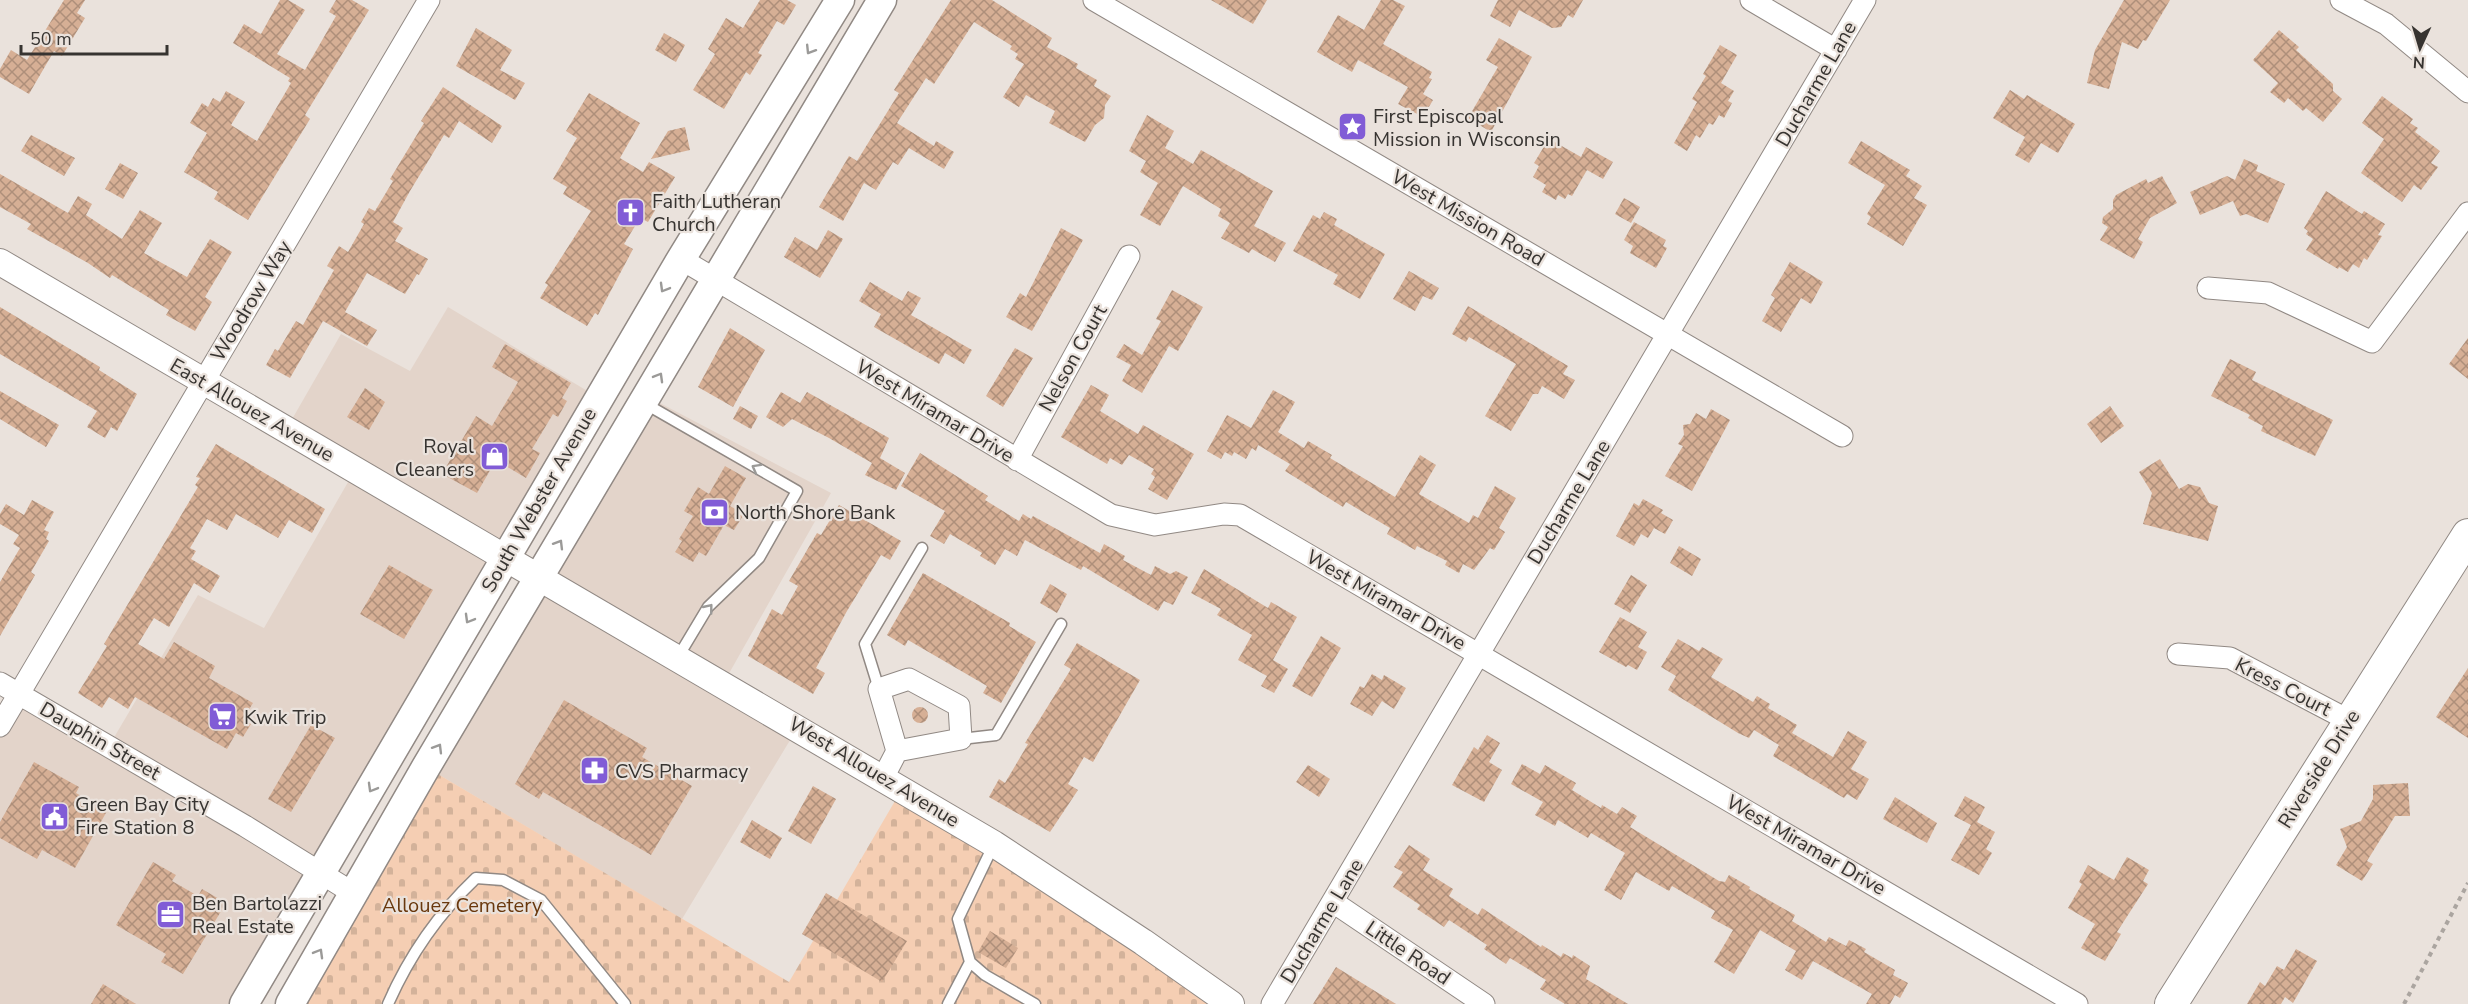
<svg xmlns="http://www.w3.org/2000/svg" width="2468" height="1004" font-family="'Nunito Sans',sans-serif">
	<defs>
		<pattern id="cemetery-stones" width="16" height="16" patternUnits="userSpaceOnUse" patternTransform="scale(1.5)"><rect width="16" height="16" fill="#f5ceb3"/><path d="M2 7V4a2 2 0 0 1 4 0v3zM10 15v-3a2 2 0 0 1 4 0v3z" fill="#d3b29a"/></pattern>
		<pattern id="building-cross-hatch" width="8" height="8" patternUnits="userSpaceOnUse" patternTransform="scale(1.5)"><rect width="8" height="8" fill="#d6af95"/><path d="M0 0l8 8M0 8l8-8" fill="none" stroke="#ae8f7a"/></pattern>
	</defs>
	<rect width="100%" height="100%" fill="#eae2dc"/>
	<!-- built -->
	<path fill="#e3d4ca" d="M448 307 599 398 244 1004H0V726L19 694 109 746 198 595 264 628 355 470 291 421 341 334 410 371Z
		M656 401 831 493 723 684 798 727 682 919 426 767Z"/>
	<!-- cemetery -->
	<path fill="url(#cemetery-stones)" d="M426 767 789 982 902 789 1231 1004H290Z"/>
	<!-- building -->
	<path fill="url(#building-cross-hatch)" d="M64 0H85L77 13 85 18 62 56 54 51 29 94 0 77V69L11 50 27 60Z
		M280 0H288L305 10 277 54 305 70 336 16 329 12 336 0H352L369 10 305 115 310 119 248 220 214 199 218 192 184 172 207 133 190 123 202 103 208 107 213 98 220 102 226 91 245 102 231 125 257 141 291 83 288 81 290 78 233 43 244 24 261 34Z
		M760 0H787L796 5 784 25 777 21 758 53 762 55 750 75 746 72 724 109 693 90 715 54 708 49 726 18 743 28Z
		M951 0H992L1052 38 1047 47 1078 64 1076 68 1097 80 1094 86 1111 96 1105 105 1104 118 1095 125 1085 142 1049 123 1055 111 1026 95 1019 107 1003 97 1024 64 1015 59 1018 54 1010 49 1012 46 974 22 934 84 926 78 897 123 934 146 936 141 954 152 944 169 909 148 898 165 893 162 876 190 864 183 843 221 819 207 849 156 857 161 899 93 894 90Z
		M1211 0H1267L1253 24Z
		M1381 0H1393L1405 6 1383 44 1432 72 1429 78 1432 79 1423 94 1433 100 1423 117 1398 104 1408 87 1358 60 1352 72 1317 52 1338 15 1364 30Z
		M1498 0H1583L1573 18 1568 15 1561 27 1552 28 1519 10 1510 27 1490 16Z
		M2124 0H2170L2146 41 2143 40 2138 49 2122 42 2109 89 2087 83 2095 50Z
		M476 28 512 50 500 70 525 83 515 100 456 66Z
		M2279 30 2299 47 2296 50 2333 84V91L2342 99 2323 122 2306 108 2303 111 2288 98 2284 103 2270 92 2278 83 2253 60Z
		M664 33 685 45 676 62 655 50Z
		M1499 38 1532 57 1491 132 1468 118 1498 67 1486 60Z
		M1720 45 1737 55 1721 83 1734 91 1728 101 1732 103 1724 118 1719 115 1713 125 1709 123 1700 138 1696 135 1687 151 1674 143 1697 102 1692 99 1706 76 1703 74Z
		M443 87 502 126 492 143 459 121 449 138 444 135 410 191 393 222 403 228 395 241 428 259 419 275 417 274 405 294 367 273 345 312 377 330 367 346 323 321 290 378 266 365 275 349 278 351 296 321 303 325 334 270 327 266 339 246 348 252 364 224 361 222 369 208 375 211 393 181 390 179 424 123 421 121Z
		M2010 90 2024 99 2027 95 2075 124 2058 153 2041 143 2029 163 2015 155 2025 137 1993 118Z
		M589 93 640 123 620 158 643 172 649 162 675 177 648 222 640 218 624 244 633 249 598 315 595 313 587 326 540 298 548 285 545 283 591 211 563 194 567 187 553 179 577 138 566 131Z
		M2382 96 2413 119 2410 123 2418 128 2415 132 2440 151 2431 163 2438 167 2421 190 2414 185 2402 202 2361 173 2384 139 2362 123Z
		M1147 115 1174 131 1165 148 1193 164 1201 150 1273 191 1254 226 1286 243 1275 262 1252 249 1249 253 1221 238 1230 223 1218 216 1221 209 1183 186 1160 226 1140 215 1158 183 1140 172 1146 161 1129 151Z
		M685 127 690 150 651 159 668 131Z
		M31 135 75 158 64 176 21 151Z
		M1553 141 1581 157 1586 147 1613 162 1603 179 1587 170 1572 196 1568 194 1565 199 1558 195 1556 200 1542 192 1546 185 1533 177 1539 166 1534 163 1545 145 1550 147Z
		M1861 141 1910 170 1906 176 1922 186 1914 198 1927 205 1903 246 1867 224 1871 217 1867 214 1885 185 1848 163Z
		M2244 159 2258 165 2256 171 2285 184 2268 223 2246 214 2240 216 2233 201 2200 215 2190 192 2227 176 2235 180Z
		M120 163 138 173 123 199 105 189Z
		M0 174 68 213 78 196 92 204 86 215 122 239 140 210 162 223 144 253 187 277 210 239 232 252 205 297 212 302 195 331 166 315 169 310 112 275 110 278 88 263 27 229 31 224 0 207Z
		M2162 176 2177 203 2150 218 2138 239 2143 242 2134 259 2100 240 2108 227 2102 223 2103 217 2113 209V200L2116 195 2146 179 2148 183Z
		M2326 191 2362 214 2364 211 2385 224 2378 235 2382 236 2367 260 2364 258 2359 268 2353 264 2348 272 2339 267 2338 269 2306 250 2313 239 2306 234 2308 231 2304 228Z
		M1624 198 1640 207 1631 223 1615 214Z
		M1324 212 1337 219 1334 225 1385 254 1360 299 1333 284 1338 275 1293 251 1313 215 1320 219Z
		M1634 222 1666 240 1663 246 1667 248 1656 268 1630 253 1633 246 1624 240Z
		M1061 228 1083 240 1032 331 1006 317 1020 293 1026 297Z
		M828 230 843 239 820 278 784 257 795 237 817 250Z
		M1790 262 1823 282 1811 304 1801 298 1781 332 1762 321 1775 298 1771 295Z
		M1409 271 1439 288 1432 300 1423 296 1415 311 1393 299Z
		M870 282 902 301 908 291 921 298 911 315 972 350 964 364 945 353 939 364 874 327 881 314 859 301Z
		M1172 290 1203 307 1178 351 1169 346 1142 393 1122 381 1131 365 1116 357 1124 344 1142 355 1161 321 1156 319Z
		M1468 306 1568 366 1563 374 1575 380 1564 399 1542 386 1538 394H1533L1511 431 1485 416 1516 364 1469 337 1466 342 1452 334Z
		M0 307 100 367 99 370 137 394 117 431 111 427 105 438 87 427 97 411 0 354Z
		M730 328 765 350 733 407 698 387Z
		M2468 338V379L2449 364Z
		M505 344 571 383 562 398 567 401 558 417 553 414 532 449 540 453 526 478 496 460 477 493 442 474 476 416 492 426 518 382 492 367Z
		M1015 348 1033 358 1003 407 986 396Z
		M2230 359 2256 372 2252 380 2333 420 2315 456 2261 431 2263 426 2248 418 2250 415 2211 396Z
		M1091 385 1109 395 1100 411 1138 434 1143 425 1194 454 1167 500 1148 489 1155 477 1151 474 1154 469 1129 455 1122 465 1110 458 1107 464 1061 437Z
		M365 388 385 402 369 430 347 417Z
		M1273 390 1295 402 1278 432 1304 448 1308 441 1332 455 1330 458 1395 497 1420 455 1436 465 1419 494 1469 523 1473 515 1478 518 1495 486 1516 498 1499 528 1505 532 1494 550 1490 548 1474 570 1463 564 1459 573 1445 565 1447 561 1417 546 1415 550 1387 534 1390 528 1346 502 1343 507 1285 471 1290 464 1258 445 1256 451 1252 448 1246 459 1234 452 1232 456 1225 452 1221 459 1207 451 1227 415 1251 428Z
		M0 391 59 425 46 447 0 419Z
		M781 392 800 403 807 392 889 438 880 458 905 473 896 490 865 475 872 463 829 438 792 419 783 427 766 417Z
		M740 406 758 416 751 429 733 419Z
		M2110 406 2124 426 2101 443 2087 424Z
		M1711 409 1730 420 1692 491 1665 476 1683 446 1678 444 1684 435 1683 425 1690 424 1696 413 1706 419Z
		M216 444 325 509 312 533 289 520 278 538 236 514 227 530 207 519 190 548 196 551 191 559 220 576 210 593 194 583 169 627 154 618 138 644 164 659 174 642 215 666 209 678 253 703 243 719 251 724 243 737 236 733 227 749 135 697 128 709 109 697 102 708 78 693 107 646 104 644 198 487 195 485 200 478 196 477Z
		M920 453 988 496 985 500 1019 521 1023 514 1031 519 1033 516 1100 553 1104 544 1125 556 1123 560 1151 575 1155 566 1170 574 1176 571 1188 577 1173 605 1164 601 1158 611 1083 566 1081 570 1025 540 1017 556 1005 549 995 565 980 556 982 553 950 534 944 544 930 536 945 511 901 486Z
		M2160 459 2179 489 2188 484 2200 487 2209 503 2218 506 2208 541 2143 524 2152 493 2139 472Z
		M725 466 746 478 730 506 744 514 734 530 724 525 706 556 699 552 693 562 675 552 682 541 679 539 693 516 684 511 698 487 709 494Z
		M1643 499 1663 510 1661 513 1673 520 1665 534 1654 528 1648 538 1641 534 1634 546 1616 536 1634 503 1639 506Z
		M32 500 54 512 44 530 49 532 46 539 49 541 31 572 35 575 0 636V582L20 548 13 544 19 535 0 524V514L6 504 24 515Z
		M839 505 901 541 890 560 881 555 847 611 816 668 825 673 813 694 748 656 772 609 782 615 798 586 789 581 817 533 821 535Z
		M1679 546 1701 559 1692 576 1670 563Z
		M389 565 433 590 404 639 360 614Z
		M1204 569 1268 608 1271 602 1297 617 1273 660 1288 669 1274 693 1261 686 1267 676 1238 660 1252 635 1217 615 1221 609 1191 593Z
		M923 573 1010 623 1009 626 1036 642 1001 703 983 693 987 686 908 640 905 646 887 635Z
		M1631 575 1647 585 1630 613 1614 604Z
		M1050 584 1067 594 1057 613 1040 603Z
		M1620 617 1647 632 1638 647 1647 652 1637 670 1628 665 1626 667 1599 652Z
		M1321 636 1341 648 1312 697 1292 686Z
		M1678 639 1699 651 1702 647 1723 659 1711 677 1753 702 1757 696 1770 704 1768 708 1797 725 1792 733 1833 757 1848 731 1867 742 1851 769 1869 779 1857 800 1847 794 1844 798 1773 756 1779 745 1754 730 1749 738 1738 733 1668 690 1676 676 1661 667Z
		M1077 643 1140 680 1093 762 1084 757 1068 784 1078 790 1050 832 989 797 999 779 1005 783 1028 744 1025 743 1071 669 1064 665Z
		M2468 668V738L2436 717Z
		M1372 674 1382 680 1384 675 1406 688 1394 709 1382 701 1372 716 1350 704 1360 686 1364 688Z
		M564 700 647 748 642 757 692 786 651 855 543 792 539 799 515 784Z
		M912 715a8 8 0 1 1 16 0a8 8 0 1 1-16 0Z
		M311 725 335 738 291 812 268 799Z
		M1487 735 1500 743 1489 762 1502 770 1484 802 1452 785 1474 747 1478 750Z
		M34 762 79 787 76 793 107 811 75 868 42 850 37 859 0 838V822Z
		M1522 764 1540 774 1545 765 1576 783 1572 790 1601 808 1602 805 1617 814 1622 807 1637 816 1630 827 1719 881 1725 882 1729 875 1750 887 1749 889 1795 915 1792 921 1826 942 1829 937 1846 946 1849 940 1866 949 1864 952 1895 970 1893 975 1908 983 1900 998 1895 995 1890 1004H1866L1872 994 1813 961 1802 980 1785 970 1796 951 1760 930 1734 974 1714 962 1733 930 1711 918 1715 911 1672 886 1669 891 1636 872 1621 900 1604 890 1625 853 1591 833 1588 838 1558 820 1555 826 1535 815 1543 802 1511 784Z
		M1308 765 1330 779 1319 797 1296 782Z
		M2408 783 2410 816H2395L2367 861 2373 864 2362 881 2336 865 2347 847 2340 829 2361 821 2373 799V785Z
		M813 786 836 799 811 844 788 831Z
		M1965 796 1985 807 1977 822 1995 832 1986 849 1992 853 1979 875 1951 860 1971 825 1954 816Z
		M1895 797 1937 823 1927 843 1883 819Z
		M752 820 782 838 770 859 740 842Z
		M1409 845 1430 859 1423 870 1453 889 1449 896 1478 915 1482 908 1541 947 1542 945 1561 957 1563 953 1572 958 1573 955 1590 966 1586 979 1628 1004H1565L1540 989 1546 980 1510 958 1506 964 1484 949 1487 945 1449 920 1444 927 1417 909 1420 905 1393 887 1403 872 1394 867Z
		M2127 857 2149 870 2143 881 2148 884 2117 932 2121 934 2105 961 2081 948 2095 924 2068 908 2082 884 2079 882 2088 865 2114 880Z
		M153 862 176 875 172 881 198 896 202 889 226 903 183 974 161 962 166 954 116 925Z
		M826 893 907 941 882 982 802 934Z
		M990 931 1018 948 1006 968 978 952Z
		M2296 949 2317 961 2293 1003 2285 997 2281 1004H2247L2260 982 2265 986 2277 966 2284 970Z
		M1336 967 1396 1004H1313Z
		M103 984 136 1004H91Z"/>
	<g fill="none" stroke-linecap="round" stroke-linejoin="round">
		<defs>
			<path id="service" d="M644 403 797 491 759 558 708 607 678 657
				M879 689 865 644 922 548
				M961 739 996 735 1061 624
				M970 962 958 919 994 844
				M388 1004C409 956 438 914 476 878L503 880 541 900 625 1004
				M948 1004 970 962 985 975 1035 1004"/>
			<path id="minor" d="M1094 0 1842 436
				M1751 0 1836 50
				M2341 0 2386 24 2468 92
				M681 259 1111 515 1155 525 1224 514 1240 515 2077 1004
				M2208 288 2268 293 2372 342 2468 213
				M1017 460 1129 256
				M2178 654 2230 658 2350 721
				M0 683 245 826 353 893
				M0 726 429 0
				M883 778 897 751 879 689 909 679 959 706 961 739 897 751
				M1333 902 1484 1004
				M1272 1004 1865 0"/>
			<path id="tertiary" d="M0 262 994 844 1143 942 1231 1004"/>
			<path id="secondary" d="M244 1004 681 259 840 0
				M290 1004 426 767 882 0"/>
			<path id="primary" d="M2171 1004 2468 535"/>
		</defs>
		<!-- service casing -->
		<use href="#service" stroke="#918984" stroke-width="13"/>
		<!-- minor casing -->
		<use href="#minor" stroke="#918984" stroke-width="23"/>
		<!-- tertiary casing -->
		<use href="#tertiary" stroke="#918984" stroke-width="28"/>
		<!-- secondary casing -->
		<use href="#secondary" stroke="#918984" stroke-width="31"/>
		<!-- primary casing -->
		<use href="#primary" stroke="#918984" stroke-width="34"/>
		<!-- path -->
		<path stroke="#aba5a0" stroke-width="4" stroke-dasharray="4.5 4.5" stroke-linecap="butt" d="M2404 1004 2468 883"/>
		<!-- service -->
		<use href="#service" stroke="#fff" stroke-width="10"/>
		<!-- minor -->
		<use href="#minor" stroke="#fff" stroke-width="21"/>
		<!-- tertiary -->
		<use href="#tertiary" stroke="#fff" stroke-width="26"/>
		<!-- secondary -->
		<use href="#secondary" stroke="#fff" stroke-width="28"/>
		<!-- primary -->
		<use href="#primary" stroke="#fff" stroke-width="32"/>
	</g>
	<!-- one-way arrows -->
	<defs><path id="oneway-chevron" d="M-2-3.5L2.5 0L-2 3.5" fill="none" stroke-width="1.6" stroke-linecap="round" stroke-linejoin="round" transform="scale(1.5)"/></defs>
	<g stroke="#9b9a98">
		<use href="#oneway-chevron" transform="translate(810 50) rotate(122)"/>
		<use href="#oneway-chevron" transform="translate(664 288) rotate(120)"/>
		<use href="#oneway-chevron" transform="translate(659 377) rotate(-60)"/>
		<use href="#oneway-chevron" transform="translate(756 468) rotate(-151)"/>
		<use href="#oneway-chevron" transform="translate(559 544) rotate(-59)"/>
		<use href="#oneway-chevron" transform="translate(709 608) rotate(-51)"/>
		<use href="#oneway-chevron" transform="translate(469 619) rotate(120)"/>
		<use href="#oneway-chevron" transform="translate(438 748) rotate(-59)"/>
		<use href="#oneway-chevron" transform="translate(372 788) rotate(120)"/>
		<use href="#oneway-chevron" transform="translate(319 953) rotate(-60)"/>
	</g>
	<!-- icons -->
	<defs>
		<symbol id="sight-square" viewBox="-11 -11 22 22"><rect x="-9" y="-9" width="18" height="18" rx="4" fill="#815cd6" stroke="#eae2dc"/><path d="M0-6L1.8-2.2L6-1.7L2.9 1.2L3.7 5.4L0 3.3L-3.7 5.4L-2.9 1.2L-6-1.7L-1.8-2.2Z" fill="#fff"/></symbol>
		<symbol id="church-square" viewBox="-11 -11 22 22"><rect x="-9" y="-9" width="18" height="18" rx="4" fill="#815cd6" stroke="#eae2dc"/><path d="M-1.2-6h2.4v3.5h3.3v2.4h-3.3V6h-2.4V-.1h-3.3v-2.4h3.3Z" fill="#fff"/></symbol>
		<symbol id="shop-square" viewBox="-11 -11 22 22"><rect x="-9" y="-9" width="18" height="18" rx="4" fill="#815cd6" stroke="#eae2dc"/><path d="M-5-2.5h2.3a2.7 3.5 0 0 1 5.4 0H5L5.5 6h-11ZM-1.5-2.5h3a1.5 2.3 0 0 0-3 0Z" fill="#fff"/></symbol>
		<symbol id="bank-square" viewBox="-11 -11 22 22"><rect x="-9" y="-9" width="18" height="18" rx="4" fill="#815cd6" stroke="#eae2dc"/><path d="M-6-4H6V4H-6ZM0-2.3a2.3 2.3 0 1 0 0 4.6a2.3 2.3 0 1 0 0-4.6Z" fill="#fff"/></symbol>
		<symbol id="supermarket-square" viewBox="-11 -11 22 22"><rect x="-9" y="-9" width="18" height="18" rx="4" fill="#815cd6" stroke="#eae2dc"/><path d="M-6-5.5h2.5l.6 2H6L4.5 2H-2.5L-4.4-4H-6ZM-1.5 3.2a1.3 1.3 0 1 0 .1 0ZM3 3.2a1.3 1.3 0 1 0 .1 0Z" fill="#fff"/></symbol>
		<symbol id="pharmacy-square" viewBox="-11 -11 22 22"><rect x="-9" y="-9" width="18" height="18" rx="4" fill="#815cd6" stroke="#eae2dc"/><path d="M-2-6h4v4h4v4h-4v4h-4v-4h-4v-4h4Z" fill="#fff"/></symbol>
		<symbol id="civic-square" viewBox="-11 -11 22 22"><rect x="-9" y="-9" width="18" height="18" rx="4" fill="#815cd6" stroke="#eae2dc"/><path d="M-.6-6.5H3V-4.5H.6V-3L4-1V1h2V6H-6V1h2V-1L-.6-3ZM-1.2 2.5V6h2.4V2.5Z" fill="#fff"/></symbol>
		<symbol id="office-square" viewBox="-11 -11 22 22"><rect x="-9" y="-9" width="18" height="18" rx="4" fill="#815cd6" stroke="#eae2dc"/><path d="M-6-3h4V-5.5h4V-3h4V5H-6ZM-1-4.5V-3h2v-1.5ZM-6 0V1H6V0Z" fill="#fff"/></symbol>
	</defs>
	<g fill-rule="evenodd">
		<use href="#sight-square" x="1336" y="110" width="33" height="33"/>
		<use href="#church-square" x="614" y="196" width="33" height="33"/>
		<use href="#shop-square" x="478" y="440" width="33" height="33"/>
		<use href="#bank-square" x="698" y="496" width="33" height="33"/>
		<use href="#supermarket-square" x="206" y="700" width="33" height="33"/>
		<use href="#pharmacy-square" x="578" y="754" width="33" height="33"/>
		<use href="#civic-square" x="38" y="800" width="33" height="33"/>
		<use href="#office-square" x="154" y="898" width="33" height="33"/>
	</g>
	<g text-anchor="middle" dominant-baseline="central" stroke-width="4.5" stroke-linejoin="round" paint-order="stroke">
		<!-- street labels -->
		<g font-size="20" fill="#373431" stroke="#eae2dc">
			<text transform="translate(1816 84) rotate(-60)">Ducharme Lane</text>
			<text transform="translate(1468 218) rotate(30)">West Mission Road</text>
			<text transform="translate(251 301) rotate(-59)">Woodrow Way</text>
			<text transform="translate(1073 358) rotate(-61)">Nelson Court</text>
			<text transform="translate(252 410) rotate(30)">East Allouez Avenue</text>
			<text transform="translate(935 411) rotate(31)">West Miramar Drive</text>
			<text transform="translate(539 500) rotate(-60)">South Webster Avenue</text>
			<text transform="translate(1569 502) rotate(-59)">Ducharme Lane</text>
			<text transform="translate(1386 600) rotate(30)">West Miramar Drive</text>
			<text transform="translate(2283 687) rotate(27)">Kress Court</text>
			<text transform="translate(100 741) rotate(30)">Dauphin Street</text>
			<text transform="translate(2319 769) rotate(-58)">Riverside Drive</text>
			<text transform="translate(874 772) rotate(31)">West Allouez Avenue</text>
			<text transform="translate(1806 845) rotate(30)">West Miramar Drive</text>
			<text transform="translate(1322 921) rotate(-59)">Ducharme Lane</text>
			<text transform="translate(1408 953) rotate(34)">Little Road</text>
		</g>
		<!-- poi labels -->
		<g font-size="20" fill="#373431" stroke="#eae2dc" text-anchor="start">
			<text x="1373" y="116">First Episcopal<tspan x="1373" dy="23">Mission in Wisconsin</tspan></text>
			<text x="652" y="201">Faith Lutheran<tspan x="652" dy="23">Church</tspan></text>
			<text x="474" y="446" text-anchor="end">Royal<tspan x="474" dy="23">Cleaners</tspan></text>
			<text x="735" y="512">North Shore Bank</text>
			<text x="244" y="717">Kwik Trip</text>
			<text x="615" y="771">CVS Pharmacy</text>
			<text x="75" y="804">Green Bay City<tspan x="75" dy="23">Fire Station 8</tspan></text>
			<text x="192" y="903">Ben Bartolazzi<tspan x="192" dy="23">Real Estate</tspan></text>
		</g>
		<!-- park labels -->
		<g font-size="20" fill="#69380d" stroke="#eae2dc">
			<text x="462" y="905">Allouez Cemetery</text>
		</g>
	</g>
	<!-- north arrow -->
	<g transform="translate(2420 48) rotate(184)" stroke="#eae2dc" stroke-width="4.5" paint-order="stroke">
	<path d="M0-4.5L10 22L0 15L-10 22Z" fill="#373431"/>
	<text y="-9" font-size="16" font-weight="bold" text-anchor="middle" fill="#373431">N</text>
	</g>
	<!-- scale -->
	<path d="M21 45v9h146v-9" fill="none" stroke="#373431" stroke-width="3"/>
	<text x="30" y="45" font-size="18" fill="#373431" stroke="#eae2dc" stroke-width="4.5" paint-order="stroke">50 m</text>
</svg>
